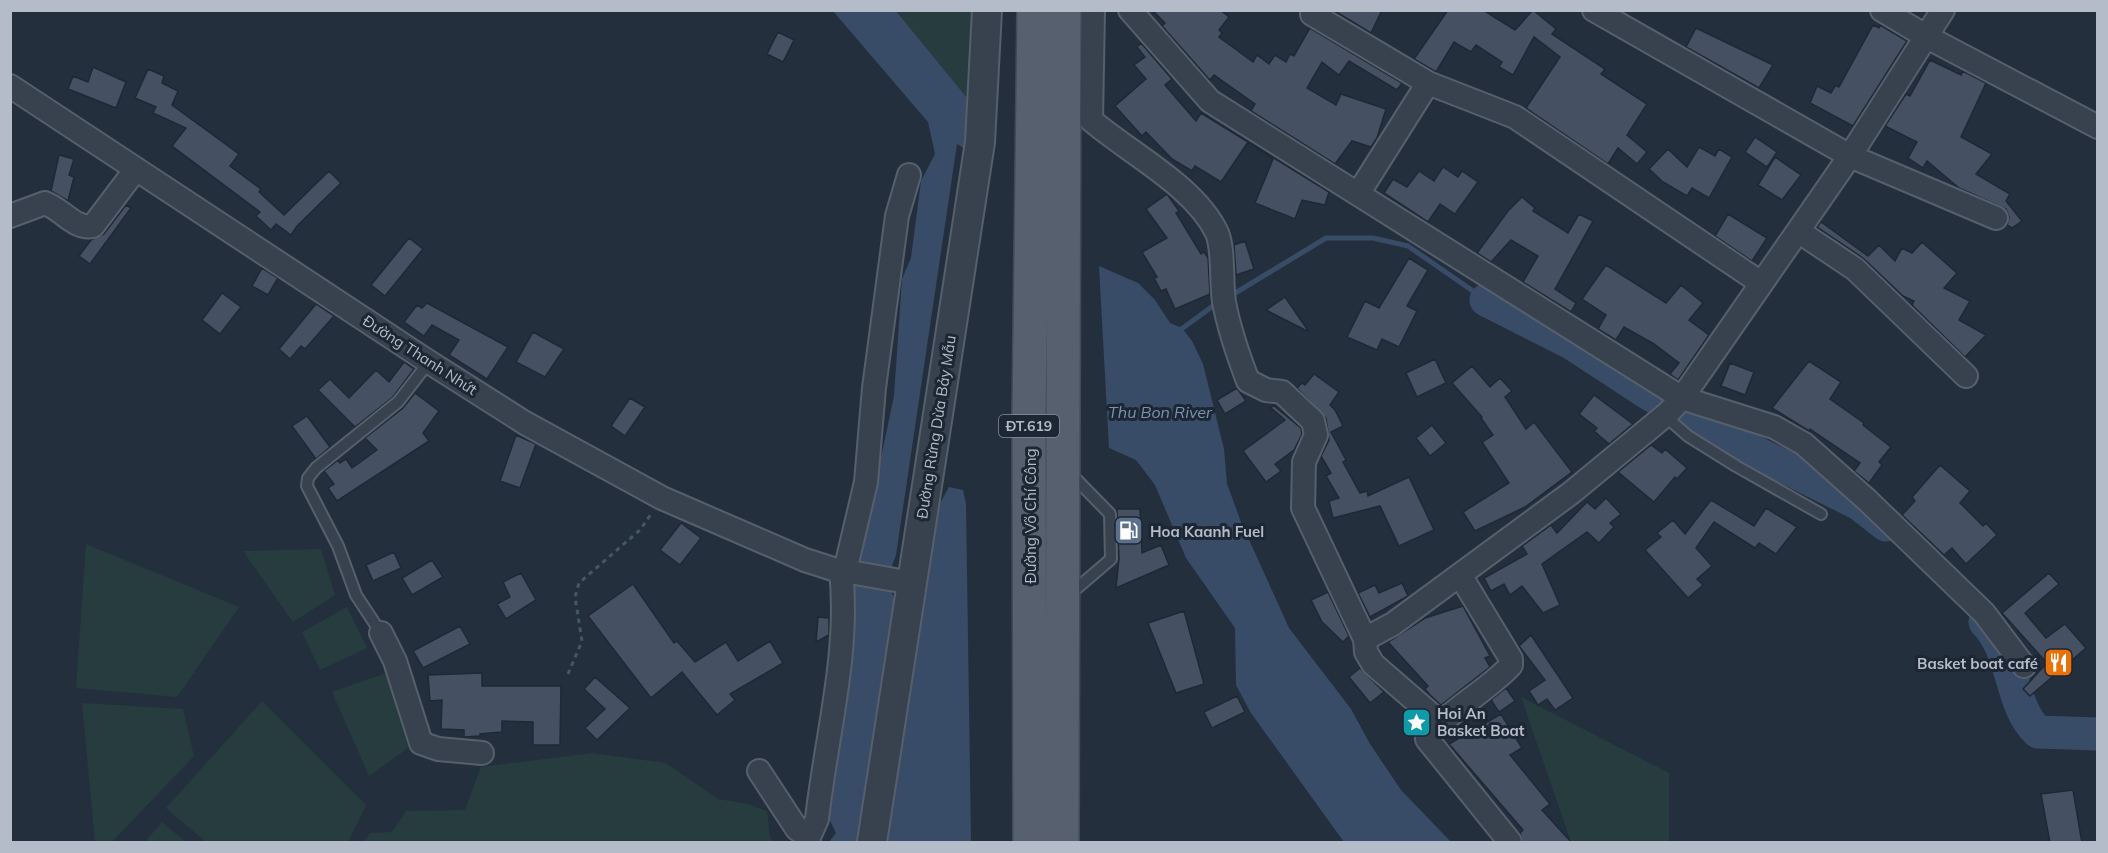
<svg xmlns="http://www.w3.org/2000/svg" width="2108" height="853" font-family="Mulish,sans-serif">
	<rect width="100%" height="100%" fill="#242f3e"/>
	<!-- green -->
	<path fill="#263c3f" d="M896 11H978L977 110Z
		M86 544 239 607 177 697 76 688Z
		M321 549 335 595 293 622 243 551Z
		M347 607 367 648 320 670 302 632Z
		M386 673 408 748 369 776 332 692Z
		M1521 697 1669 773V842H1571Z
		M262 701 366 805 348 842H206L166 808Z
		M82 703 183 709 194 756 112 842H95Z
		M592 753 666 763 718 799 748 804 767 811 770 838 774 842H364L370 833 392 832 406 811 465 810 481 767Z
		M162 822 186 842H145Z"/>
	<!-- water -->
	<path fill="#394c67" d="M833 11H896L977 110 974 154 957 144 896 555 886 582 894 597 858 842H829L836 833 827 814 848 673 856 576 894 396 902 279 911 258 921 181 935 154 928 122Z
		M1099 266 1138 283 1155 300 1170 323 1182 328 1192 341 1203 364 1224 449 1227 484 1241 522 1289 628 1351 709 1370 744 1401 790 1451 842H1344L1251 713 1236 685 1235 628 1186 558 1155 485 1136 460 1109 448Z
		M949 487 963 490 966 504 971 842H884L939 505Z"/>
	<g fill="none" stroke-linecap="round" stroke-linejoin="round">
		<!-- stream -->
		<path stroke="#394c67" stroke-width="5" d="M1232 295 1326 238H1373L1408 246 1486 300
			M1176 333 1217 303"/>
		<!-- river -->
		<path stroke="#394c67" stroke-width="33" d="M1486 300 1571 343 1649 394 1721 435 1859 504 1886 525
			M1985 622C2015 652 2009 705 2038 732L2098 734"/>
	</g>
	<!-- building -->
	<path fill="#455162" stroke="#1f2835" stroke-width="1.5" d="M1152 10H1220L1229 17 1219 30 1222 33 1219 37 1253 62 1257 55 1269 64 1275 55 1286 62 1290 54 1294 56 1310 28 1402 83 1397 90 1349 61 1339 75 1322 62 1307 88 1336 105 1341 94 1386 109 1377 138 1371 147 1352 141 1335 164 1251 111 1255 104 1214 75 1210 80 1208 78 1162 26 1165 23Z
		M1333 10H1382L1371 33Z
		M1448 10H1483L1515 30 1533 10 1556 29 1552 34 1605 69 1601 74 1647 104 1627 135 1647 152 1637 164 1618 148 1608 164 1526 108 1560 57 1534 37 1513 75 1499 67 1502 62 1476 45 1471 52 1454 42 1436 72 1414 59Z
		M1873 25 1879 28 1880 25 1907 41 1853 126 1810 103 1817 86 1831 93 1835 86 1839 87Z
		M1696 28 1773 65 1759 88 1686 47Z
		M778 32 794 40 783 62 767 54Z
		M1141 43 1172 79 1165 85 1196 121 1201 113 1329 192 1325 205 1302 200 1295 219 1255 203 1273 159 1248 142 1221 182 1195 166 1192 171 1172 159 1146 132 1142 136 1115 106 1146 79 1134 65 1145 57 1137 47Z
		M1930 60 1961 75 1963 71 1986 83 1961 137 1992 154 1976 174 2010 194 2006 201 2022 221 2012 228 2007 225 2009 217 2006 209 1959 188 1927 161 1923 168 1908 158 1917 142 1885 126 1906 94 1910 96Z
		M93 67 126 82 116 108 68 89 73 76 88 82Z
		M148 69 164 76 162 83 178 91 172 105 239 154 230 166 261 189 259 192 284 215 329 171 341 183 297 226 291 235 276 224 271 230 256 216 260 212 172 146 186 128 153 113 156 107 135 98Z
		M1755 137 1777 152 1767 167 1745 152Z
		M1699 147 1715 156 1719 149 1732 157 1709 198 1692 188 1687 196 1663 182 1649 169 1668 149 1687 167Z
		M59 155 74 159 69 175 74 177 68 201 51 191Z
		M1775 157 1801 175 1782 200 1758 185Z
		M1443 167 1458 177 1462 171 1478 182 1455 214 1440 204 1428 222 1384 193 1393 179 1407 187 1419 171 1434 181Z
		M1167 194 1179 211 1176 213 1201 254 1204 252 1208 258 1210 294 1175 309 1166 289 1161 291 1154 278 1157 277 1142 252 1167 238 1146 209Z
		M1522 197 1535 208 1533 211 1568 233 1579 214 1593 221 1555 289 1576 303 1571 312 1523 282 1538 256 1511 240 1491 262 1477 253 1508 211Z
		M126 205 131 208 90 264 79 256 91 240 104 234Z
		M1728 214 1767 238 1752 261 1715 236Z
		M1821 222 1868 256 1879 245 1895 261 1902 248 1912 253 1922 242 1957 273 1944 288 1970 301 1959 320 1986 335 1965 357 1912 305 1914 301 1903 296 1863 258 1817 227Z
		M409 238 423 249 385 296 371 285Z
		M1245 241 1254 269 1236 275 1234 245Z
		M1409 258 1428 270 1407 306 1417 311 1399 347 1382 339 1377 350 1347 337 1365 301 1379 308Z
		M1606 265 1666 303 1681 285 1703 303 1689 320 1709 335 1678 380 1670 374 1679 363 1654 344 1624 327 1616 340 1598 329 1606 315 1582 299Z
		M262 268 278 278 268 295 252 286Z
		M222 293 241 307 220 334 202 320Z
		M1285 297 1309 332 1266 310Z
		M427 303 508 347 487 379 449 355 459 340 432 325 424 336 404 322 417 305 422 308Z
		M316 304 334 316 305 349 301 346 290 359 279 349Z
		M533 332 564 349 545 377 516 362Z
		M1435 359 1446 383 1417 397 1406 373Z
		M1809 361 1841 382 1830 399 1864 423 1863 425 1891 447 1879 462 1882 465 1869 483 1854 471 1860 463 1810 429 1809 431 1772 408Z
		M404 362 414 369 393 397 355 427 318 390 330 379 349 398 376 370 389 382Z
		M1730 363 1754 372 1745 395 1721 386Z
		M1472 366 1490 387 1500 378 1512 391 1505 397 1526 429 1534 422 1572 472 1525 507 1475 531 1463 512 1509 483 1482 442 1493 435 1481 418 1482 417 1452 383Z
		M1314 374 1339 392 1330 405 1335 410 1343 426 1331 432 1346 460 1343 462 1360 493 1367 491 1368 496 1409 477 1434 530 1399 546 1380 506 1333 518 1329 501 1339 498 1326 476 1331 473 1321 456 1329 440 1326 418 1297 388 1302 383 1305 385Z
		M1237 388 1246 401 1225 414 1217 400Z
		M415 393 439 411 423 433 429 441 337 501 328 488 334 484 324 471 338 460 340 463 346 459 352 468 377 450 365 438 403 408Z
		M1594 395 1633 424 1609 444 1594 431 1597 428 1579 414Z
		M630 398 645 407 625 436 611 426Z
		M1273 405 1301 428 1302 434 1294 450 1275 464 1281 471 1266 482 1243 451 1285 420 1271 408Z
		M307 416 330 447 316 459 292 426Z
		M1432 425 1446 443 1430 456 1416 438Z
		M516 435 536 444 520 488 500 481Z
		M1651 445 1662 453 1665 449 1687 468 1677 479 1675 477 1654 502 1618 472Z
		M1940 465 1970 491 1960 503 1983 526 1986 523 1997 535 1966 564 1952 548 1944 555 1902 515 1915 501 1912 497Z
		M1606 498 1621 514 1610 523 1614 527 1599 543 1587 532 1542 564 1560 605 1543 613 1522 586 1510 595 1504 584 1491 591 1484 578 1527 554 1522 546 1551 525 1557 533 1587 502 1595 509Z
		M1711 500 1754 526 1766 508 1797 527 1776 554 1759 543 1755 548 1714 522 1696 548 1712 566 1697 579 1703 585 1688 598 1645 550 1661 537 1657 533 1673 520 1685 534Z
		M1117 509H1140L1142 553 1161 545 1169 565 1116 588 1119 559Z
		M681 523 701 538 680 565 660 550Z
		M394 552 401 568 373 581 366 565Z
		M432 560 443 577 412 595 402 578Z
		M521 573 536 600 506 619 497 604 510 597 503 582Z
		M2049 573 2059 584 2025 613 2046 638 2065 624 2086 648 2030 696 2023 689 2047 663 2002 613Z
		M1402 583 1408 596 1370 617 1358 593 1375 585 1379 593Z
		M633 584 674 643 677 641 695 662 726 642 738 661 770 641 783 663 730 694 735 700 717 715 682 672 651 698 588 616Z
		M1328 592 1349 636 1343 642 1322 622 1311 600Z
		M1463 606 1490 656 1485 658 1490 667 1441 705 1430 695 1425 689 1428 686 1388 642 1425 618Z
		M1184 611 1204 684 1176 693 1148 623Z
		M818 617 829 618V635L816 642Z
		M460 626 470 644 423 668 413 651Z
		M1531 635 1573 698 1555 710 1547 699 1538 705 1529 691 1545 680 1519 646Z
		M1360 668 1384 692 1370 703 1349 677Z
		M482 673V686H561L560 745H533V722L502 721V732L480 734V736L464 737V730L441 729 442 700 430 701 428 675Z
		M595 677 630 708 597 740 585 728 605 709 584 689Z
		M1506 688 1515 701 1499 712 1491 700Z
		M1237 696 1245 712 1212 728 1204 712Z
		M1501 714 1522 748 1510 755 1550 804 1542 810 1572 843H1523L1520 833 1523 830 1449 744Z
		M2073 790 2082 843H2050L2041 794Z"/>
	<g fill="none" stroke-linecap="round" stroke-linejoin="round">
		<defs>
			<path id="service" d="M1664 415 1688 436 1736 466 1821 514
				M1069 595 1111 559 1110 514 1069 472
				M381 633 356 595 338 546 307 486 308 478 316 468 398 402 429 362"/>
			<path id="minor" d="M1093 10 1091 120C1129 153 1195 186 1217 233 1224 249 1221 283 1224 302 1229 329 1238 355 1248 381L1266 390 1282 392 1313 421 1316 435 1304 462 1303 508 1365 639 1366 652 1373 664 1433 716 1437 725
				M1130 10 1210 101 1682 398 1774 427 1804 444 1867 500 1984 613 2024 666
				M1594 10 1850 156 1996 218
				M1882 10 1927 37 2098 127
				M1312 14 1428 83 1515 117 1761 283
				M10 86 429 362 525 423 662 498 805 560 833 569 912 583
				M1358 194 1428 83
				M10 216 45 203C62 209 75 230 93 226L136 169
				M1798 231 1855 269 1966 376
				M845 571 866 482 874 388 897 216 909 175
				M1460 575 1511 659V665C1495 685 1432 723 1427 739L1510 842
				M381 633 395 661 421 743 438 749 482 753
				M1365 639 1393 624 1571 493 1668 413 1682 398 1850 156 1943 10
				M759 771 797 829 809 837 817 819C826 737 850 653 841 570"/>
			<path id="tertiary" d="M872 842 980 142 987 10"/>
			<path id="primary" d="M1030 842 1029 416 1034 10
				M1062 842 1064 10"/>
		</defs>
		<!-- service casing -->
		<use href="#service" stroke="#565f6c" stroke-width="14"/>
		<!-- minor casing -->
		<use href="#minor" stroke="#565f6c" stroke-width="26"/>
		<!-- tertiary casing -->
		<use href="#tertiary" stroke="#565f6c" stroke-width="32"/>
		<!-- primary casing -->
		<use href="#primary" stroke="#414a57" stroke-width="36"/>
		<!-- path -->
		<path stroke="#44595c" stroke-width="3" stroke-dasharray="4.5 4.5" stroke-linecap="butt" d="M568 674 582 641 575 597 579 583 640 530 651 514"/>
		<!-- service -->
		<use href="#service" stroke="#38414e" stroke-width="10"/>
		<!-- minor -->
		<use href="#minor" stroke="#38414e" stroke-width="22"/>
		<!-- tertiary -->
		<use href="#tertiary" stroke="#38414e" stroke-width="28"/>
		<!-- primary -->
		<use href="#primary" stroke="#56606e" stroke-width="33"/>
	</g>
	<!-- icons -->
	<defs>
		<symbol id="fuel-square" viewBox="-11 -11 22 22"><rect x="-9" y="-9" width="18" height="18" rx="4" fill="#5c6f8a" stroke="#1d2633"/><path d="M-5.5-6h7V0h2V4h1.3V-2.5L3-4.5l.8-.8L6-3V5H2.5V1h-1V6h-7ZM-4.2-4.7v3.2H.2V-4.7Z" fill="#fff"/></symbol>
		<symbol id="restaurant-square" viewBox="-11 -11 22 22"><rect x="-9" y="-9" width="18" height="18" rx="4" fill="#e8710a" stroke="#1d2633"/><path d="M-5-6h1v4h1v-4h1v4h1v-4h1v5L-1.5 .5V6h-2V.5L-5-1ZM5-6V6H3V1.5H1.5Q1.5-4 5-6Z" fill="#fff"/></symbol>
		<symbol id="sight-square" viewBox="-11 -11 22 22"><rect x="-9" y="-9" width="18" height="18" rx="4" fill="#0f9aa8" stroke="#1d2633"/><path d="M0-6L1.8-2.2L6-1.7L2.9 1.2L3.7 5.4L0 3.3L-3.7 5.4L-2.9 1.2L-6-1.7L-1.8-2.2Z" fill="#fff"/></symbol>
	</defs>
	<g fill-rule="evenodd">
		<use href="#fuel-square" x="1112" y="514" width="33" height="33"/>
		<use href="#restaurant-square" x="2042" y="646" width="33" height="33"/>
		<use href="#sight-square" x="1400" y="706" width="33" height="33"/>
	</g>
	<g text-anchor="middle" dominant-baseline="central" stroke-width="6" stroke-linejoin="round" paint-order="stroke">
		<!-- shield labels -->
		<rect fill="#1d2633" stroke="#878f9c" stroke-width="1.5" x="999" y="415" width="60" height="22" rx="4.5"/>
		<g font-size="14" font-weight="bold" fill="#b4bcc9">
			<text x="1029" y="426">ĐT.619</text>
		</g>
		<!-- street labels -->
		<g font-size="15" fill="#b4bcc9" stroke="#1d2633">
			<text transform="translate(420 355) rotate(33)">Đường Thanh Nhứt</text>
			<text transform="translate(936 427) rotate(-81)">Đường Rừng Dừa Bảy Mẫu</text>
			<text transform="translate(1030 516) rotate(-90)">Đường Võ Chí Công</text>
		</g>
		<!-- poi labels -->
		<g font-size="15" font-weight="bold" fill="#b4bcc9" stroke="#1d2633" text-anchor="start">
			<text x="1150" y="531">Hoa Kaanh Fuel</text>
			<text x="2038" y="663" text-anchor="end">Basket boat café</text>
			<text x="1437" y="713">Hoi An<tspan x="1437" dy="17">Basket Boat</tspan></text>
		</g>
		<!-- water labels -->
		<g font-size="16" font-style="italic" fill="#7c92b1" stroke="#1d2633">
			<text x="1160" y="412">Thu Bon River</text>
		</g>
	</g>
	<!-- border -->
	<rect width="2108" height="853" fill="none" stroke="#b4bcc9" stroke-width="24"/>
</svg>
